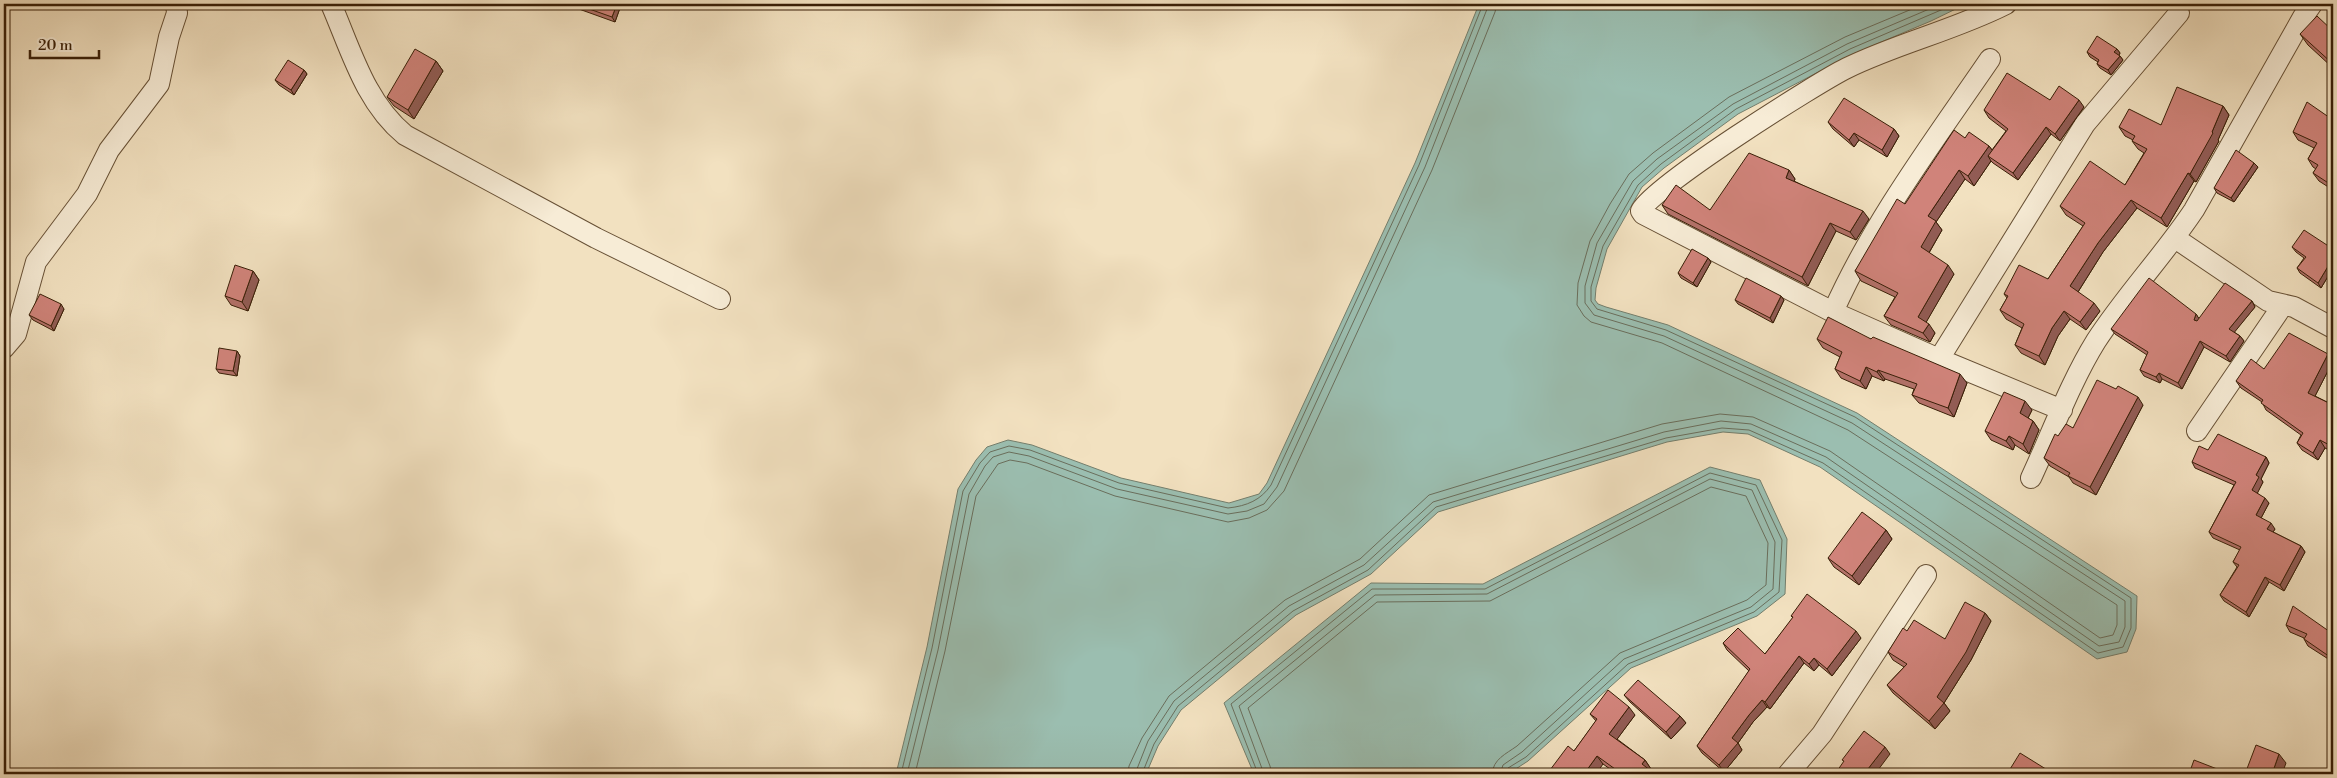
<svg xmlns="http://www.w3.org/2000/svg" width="2337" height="778" font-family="'Libre Bodoni',serif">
	<rect width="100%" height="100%" fill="#f2e1c0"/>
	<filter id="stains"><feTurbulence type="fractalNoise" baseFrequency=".004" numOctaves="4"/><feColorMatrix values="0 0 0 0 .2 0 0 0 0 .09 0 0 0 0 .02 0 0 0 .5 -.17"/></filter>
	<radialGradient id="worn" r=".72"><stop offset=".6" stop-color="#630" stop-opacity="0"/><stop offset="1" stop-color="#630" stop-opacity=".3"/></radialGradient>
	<!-- water -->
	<path fill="#9bbeb0" stroke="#747e6c" d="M1479 4H1966L1931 21 1853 54 1738 114 1664 168 1642 187 1607 249 1596 288 1595 300 1598 304 1606 307 1668 325 1857 413 2137 596 2136 629 2127 652 2097 659 1820 467 1748 434 1723 432 1667 442 1438 512 1371 574 1296 615 1181 710 1158 746 1146 774H896L927 647 958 489 976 460 987 447 1008 440 1032 445 1121 478 1229 503 1259 494 1267 483 1415 163Z
		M1710 467 1760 480 1787 539 1785 594 1757 616 1631 668 1528 761 1508 774H1254L1224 703 1371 583 1483 584Z"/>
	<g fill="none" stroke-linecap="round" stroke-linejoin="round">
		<!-- shore -->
		<path stroke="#6a6e5c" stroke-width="1" d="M901 774 932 648 963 491 980 463 990 452 1009 446 1030 450 1119 483 1228 508C1247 506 1261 500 1271 485L1419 165 1483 4
			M907 774 938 650 969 494 985 466 993 457 1009 452 1029 456 1117 489 1228 514 1247 511 1264 504 1277 487 1425 167 1489 4
			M915 774 945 651 976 496 998 464 1010 460 1027 463 1115 496 1228 522 1249 518 1267 510 1284 491 1432 170 1495 12 1497 4
			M1128 774 1129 766 1142 738 1169 696 1285 600 1360 559 1429 495 1662 424 1720 414 1753 417 1830 451 2100 638 2113 635 2117 625V605L1848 430 1662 343 1591 322 1584 316 1577 305 1578 283 1590 241 1610 204 1629 174 1653 153 1729 97 1845 37 1924 4
			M1135 774 1148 741 1174 701 1289 606 1364 565 1433 502 1664 432 1721 421 1751 424 1826 457 2099 646 2119 642 2125 627V601L1852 423 1664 336 1594 315 1585 303V286L1597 243 1633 181 1657 159 1733 104 1847 44 1941 4
			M1142 774 1154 744 1178 706 1293 611 1368 570 1436 507 1666 438 1722 428 1749 430 1823 463 2098 653 2123 647 2131 628V598L1855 417 1666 330 1597 309 1591 301V287L1603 246 1638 185 1661 164 1736 109 1850 49 1955 4
			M1258 774 1231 704 1372 589H1485L1710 473 1756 485 1782 540 1779 592 1754 612 1628 664 1526 757 1508 768 1506 774
			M1264 774 1239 706 1375 595 1487 594 1710 479 1752 490 1775 542 1773 589 1751 607 1624 659 1522 752 1503 765 1500 774
			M1272 774 1270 766 1248 708 1377 602 1490 601 1711 487 1746 496 1768 543 1766 585 1747 600 1620 653 1517 746C1506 754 1493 759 1492 774"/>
		<defs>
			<path id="minor" d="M331 4C351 50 365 102 405 135L596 238 720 299
				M2006 4C1955 30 1898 43 1847 68 1818 82 1649 189 1641 211L1643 214 1833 312 1939 359 2062 410
				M2175 238 2268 301 2294 307 2333 328
				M1833 312C1874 220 1934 141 1990 59
				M4 348 16 334 36 262 87 194 109 150 159 84 169 37 177 13 176 4
				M1939 359 2085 124 2179 13
				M2197 431 2283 305
				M2031 478C2052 433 2070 383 2096 341 2126 295 2164 255 2194 210L2303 17 2312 4
				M1788 774 1822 734 1926 575"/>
		</defs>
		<!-- minor casing -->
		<use href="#minor" stroke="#675035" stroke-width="22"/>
		<!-- minor -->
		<use href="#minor" stroke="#f7ecd6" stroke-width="20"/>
	</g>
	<!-- wall -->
	<path fill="#b37169" stroke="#391f07" d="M565 4H620L621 5 615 22Z
		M2333 31V68L2308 45 2300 34Z
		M2117 49 2120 53 2119 55 2123 60 2111 75 2100 68 2097 64 2098 62 2090 57 2087 52Z
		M436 61 443 71 414 119 394 106 387 97Z
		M304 70 307 74 294 95 279 85 275 80Z
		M2050 100 2084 107 2060 141 2051 134 2018 180 1993 163 1991 161 1974 186 1965 179 1936 222 1942 230 1929 253 1954 274 1926 322 1935 333 1930 342 1891 325 1884 316 1895 297 1861 281 1855 271 1905 204 1965 138 1989 146 1992 150 2006 131 1989 118 1984 110Z
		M2223 106 2229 115 2218 140 2219 141 2196 182 2194 181 2167 227 2137 208 2103 252 2078 292 2100 311 2086 330 2070 319 2058 336 2045 365 2021 353 2015 345 2022 328 2006 319 2000 310 2007 298 2004 294 2048 279 2083 226 2066 215 2060 206 2125 185 2144 153 2138 149 2132 141 2133 140 2125 136 2119 127 2161 125Z
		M2333 120V190L2319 181 2313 173 2316 169 2313 167 2308 159 2314 148 2298 140 2293 132Z
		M1828 122 1894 129 1899 136 1887 157 1859 140 1854 147 1833 129Z
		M2254 163 2258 167 2234 202 2217 193 2214 188Z
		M1789 170 1795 179 1794 181 1869 219 1856 240 1836 231 1808 286 1668 214 1662 205 1710 210Z
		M2292 247 2333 249V268L2321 288 2300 273 2297 268 2304 258 2296 252Z
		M1708 258 1711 262 1697 287 1681 278 1678 273Z
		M253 271 259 280 248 311 231 305 225 296Z
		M1781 296 1784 300 1773 323 1738 304 1735 300Z
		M2252 301 2255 307 2234 332 2240 336 2244 341 2230 362 2204 347 2182 389 2162 379 2160 383 2144 376 2140 370 2147 355 2115 334 2111 329 2196 314 2199 319Z
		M64 309 54 331 33 320 29 315Z
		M1817 339H1871L1967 383 1954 417 1919 403 1912 395 1914 389 1885 379 1884 381 1872 376 1866 389 1841 378 1835 369 1840 357 1823 348Z
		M237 351 240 356 237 376 219 373 216 369Z
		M2328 354 2333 361 2315 396 2333 405V452L2325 448 2318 460 2302 450 2297 443 2301 435 2266 410 2262 402 2241 388 2236 381 2264 369Z
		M2143 405 2096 495 2073 483 2069 477 2050 466 2044 458 2058 436 2073 428Z
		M2032 410 2028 418 2033 421 2039 430 2029 454 2015 445 2013 450 1991 440 1985 431Z
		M2208 450 2266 457 2269 463 2261 479 2263 482 2257 493 2269 503 2261 518 2275 529 2273 532 2301 546 2305 552 2284 591 2269 582 2249 617 2224 601 2220 595 2237 567 2233 562 2240 550 2213 538 2209 532 2234 485 2195 468 2192 462Z
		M1886 530 1892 539 1859 585 1834 567 1828 558Z
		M1985 613 1991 621 1971 660 1944 703 1950 711 1935 729 1893 693 1887 685 1904 667 1893 660 1888 652 1907 631 1945 639Z
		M1791 616 1861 638 1832 676 1819 665 1814 671 1804 663 1770 709 1767 707 1753 722 1738 743 1742 750 1724 772 1702 753 1697 746 1749 671 1727 650 1723 643 1765 654 1793 618Z
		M2286 625 2333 634V662L2308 646 2304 639V638L2290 632Z
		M1624 695 1680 716 1686 723 1671 739 1630 702Z
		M1590 714 1635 715 1617 739 1645 760 1651 769 1650 770 1655 774H1617L1603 764 1574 751 1596 721Z"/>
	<!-- shaded-wall -->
	<path fill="#925c55" stroke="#391f07" d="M617 4H620L621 5 615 22 612 17Z
		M2117 49 2120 53 2118 57 2114 52Z
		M2120 56 2123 60 2111 75 2108 70Z
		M436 61 443 71 414 119 408 110Z
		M304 70 307 74 294 95 291 90Z
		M2079 100 2084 107 2060 141 2055 134Z
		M2223 106 2229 115 2218 140 2219 141 2196 182 2190 174 2212 132Z
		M2046 127 2051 134 2018 180 2013 173Z
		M1894 129 1899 136 1887 157 1882 150Z
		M1854 133 1859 140 1854 147 1849 140Z
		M1989 146 1996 155 1988 156 1991 161 1974 186 1968 176Z
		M2254 163 2258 167 2234 202 2231 198Z
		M1789 170 1795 179 1792 186 1786 178Z
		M1959 170 1965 179 1936 222 1942 230 1927 256 1921 247 1928 216Z
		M2188 173 2194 181 2167 227 2161 218Z
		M2131 200 2137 208 2103 252 2076 295 2070 286 2098 243Z
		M1863 211 1869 219 1856 240 1850 232Z
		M1830 223 1836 231 1808 286 1802 277Z
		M1708 258 1711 262 1697 287 1693 283Z
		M2333 258V268L2321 288 2318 283Z
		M1948 265 1954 274 1924 326 1918 317Z
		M253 271 259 280 248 311 242 302Z
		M1781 296 1784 300 1773 323 1770 318Z
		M2252 301 2255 307 2233 334 2229 329Z
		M2094 303 2100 311 2086 330 2080 322Z
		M61 304 64 309 54 331 51 326Z
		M2064 311 2070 319 2058 336 2045 365 2039 356 2052 328Z
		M2196 314 2200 320 2198 325 2194 320Z
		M1929 324 1935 333 1930 342 1923 333Z
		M2240 336 2244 341 2230 362 2226 356Z
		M2200 341 2204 347 2182 389 2178 383Z
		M237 351 240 356 237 376 233 371Z
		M2328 354 2333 361 2313 400 2308 393Z
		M1866 367 1872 376 1866 389 1860 381Z
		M1878 370 1885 379 1884 381 1877 372Z
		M2159 373 2162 379 2160 383 2156 377Z
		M1960 374 1967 383 1954 417 1948 408Z
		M2138 397 2143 405 2096 495 2090 487Z
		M2025 401 2032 410 2026 422 2020 413Z
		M2033 421 2039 430 2029 454 2023 444Z
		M2009 436 2015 445 2013 450 2006 441Z
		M2320 440 2325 448 2318 460 2313 453Z
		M2266 457 2269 463 2261 479 2263 482 2256 496 2252 490 2256 475Z
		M2265 498 2269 503 2260 520 2256 515Z
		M2271 523 2275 529 2271 535 2267 529Z
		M1886 530 1892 539 1859 585 1852 576Z
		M2301 546 2305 552 2284 591 2280 585Z
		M2265 577 2269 582 2249 617 2246 612Z
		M1985 613 1991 621 1971 660 1944 703 1950 711 1935 729 1929 721 1937 697Z
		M1856 631 1861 638 1832 676 1827 669Z
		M1799 656 1804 663 1770 709 1765 702Z
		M1814 658 1819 665 1814 671 1809 664Z
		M1762 700 1767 707 1753 722 1738 743 1742 750 1724 772 1719 765 1732 738 1749 715Z
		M1629 707 1635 715 1615 742 1609 734Z
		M1680 716 1686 723 1671 739 1666 732Z
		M1885 747 1890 754 1875 774H1864Z
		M2279 754 2286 763 2282 774H2272Z
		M1597 756 1603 764 1596 774H1584Z
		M1645 760 1651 769 1648 772 1642 764Z"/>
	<!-- building -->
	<path fill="#d0837a" stroke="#391f07" d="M575 4H617L612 17Z
		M2317 16 2333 31V64L2300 34Z
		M2097 36 2117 49 2114 52 2120 56 2108 70 2097 64 2099 60 2087 52Z
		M415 49 436 61 408 110 387 97Z
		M288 60 304 70 291 90 275 80Z
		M2007 73 2050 100 2059 86 2079 100 2055 134 2046 127 2013 173 1988 156 2008 129 1984 110Z
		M2177 87 2223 106 2212 132 2213 133 2190 174 2188 173 2161 218 2131 200 2098 243 2070 286 2094 303 2080 322 2064 311 2052 328 2039 356 2015 345 2024 324 2000 310 2008 296 2004 294 2019 265 2048 279 2085 223 2060 206 2090 161 2125 185 2147 149 2132 141 2135 136 2119 127 2129 109 2161 125Z
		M1844 98 1894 129 1882 150 1854 133 1849 140 1828 122Z
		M2307 102 2333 120V186L2313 173 2318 165 2308 159 2317 143 2293 132Z
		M1954 130 1965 138 1969 132 1989 146 1968 176 1959 170 1928 216 1936 221 1921 247 1948 265 1918 317 1929 324 1923 333 1884 316 1898 293 1855 271 1897 199 1905 204Z
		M2236 150 2254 163 2231 198 2214 188Z
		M1749 153 1789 170 1786 178 1863 211 1850 232 1830 223 1802 277 1662 205 1676 185 1710 210Z
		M2304 230 2333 249V258L2318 283 2297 268 2306 257 2292 247Z
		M1692 249 1708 258 1693 283 1678 273Z
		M235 265 253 271 242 302 225 296Z
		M1746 278 1781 296 1770 318 1735 300Z
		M2149 278 2196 314 2194 320 2197 321 2225 283 2252 301 2229 329 2240 336 2226 356 2200 341 2178 383 2159 373 2156 377 2140 370 2148 352 2111 329Z
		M40 294 61 304 51 326 29 315Z
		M1828 317 1871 339 1873 337 1960 374 1948 408 1912 395 1917 384 1878 370 1877 372 1866 367 1860 381 1835 369 1842 352 1817 339Z
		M2289 333 2328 354 2308 393 2333 405V447L2320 440 2313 453 2297 443 2303 433 2261 403 2263 400 2236 381 2251 359 2264 369Z
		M219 348 237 351 233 371 216 369Z
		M2097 380 2116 389 2118 386 2138 397 2090 487 2068 476 2070 473 2044 458 2055 434 2058 436 2066 424 2073 428Z
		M2004 392 2025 401 2020 413 2033 421 2023 444 2009 436 2006 441 1985 431Z
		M2218 434 2266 457 2256 475 2259 477 2252 490 2265 498 2256 515 2271 523 2267 529 2301 546 2280 585 2265 577 2246 612 2220 595 2239 565 2233 562 2241 547 2209 532 2236 482 2192 462 2199 446 2208 450Z
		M1862 512 1886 530 1852 576 1828 558Z
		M1807 594 1856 631 1827 669 1814 658 1809 664 1799 656 1765 702 1762 700 1749 715 1732 738 1738 743 1719 765 1697 746 1750 669 1723 643 1738 628 1765 654 1793 617 1791 616Z
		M1965 602 1985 613 1966 652 1937 697 1944 703 1929 721 1887 685 1907 664 1888 652 1903 628 1907 631 1914 620 1945 639Z
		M2293 606 2333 634V659L2304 639 2307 634 2286 625Z
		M1638 680 1680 716 1666 732 1624 695Z
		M1608 690 1629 707 1609 734 1645 760 1642 764 1655 774H1622L1597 756 1584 774H1547L1568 746 1574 751 1597 719 1590 714Z
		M1864 731 1885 747 1864 774H1835L1844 761 1842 760Z
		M2256 745 2279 754 2272 774H2245Z
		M2020 753 2049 771 2047 774H2007Z
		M2194 760 2230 774H2189Z"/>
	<!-- margin -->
	<rect width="2337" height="778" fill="none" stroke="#f2e1c0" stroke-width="20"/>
	<rect x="5" y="5" width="2327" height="768" fill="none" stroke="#391f07" stroke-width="2.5"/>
	<rect x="10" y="10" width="2317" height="758" fill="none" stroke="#391f07"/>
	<!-- scale -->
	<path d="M30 50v8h69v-8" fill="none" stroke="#391f07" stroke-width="2.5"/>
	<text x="38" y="50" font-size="15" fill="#391f07" stroke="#f7ecd6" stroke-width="4" paint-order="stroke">20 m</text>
	<rect width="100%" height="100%" filter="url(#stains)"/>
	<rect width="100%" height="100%" fill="url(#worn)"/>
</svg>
